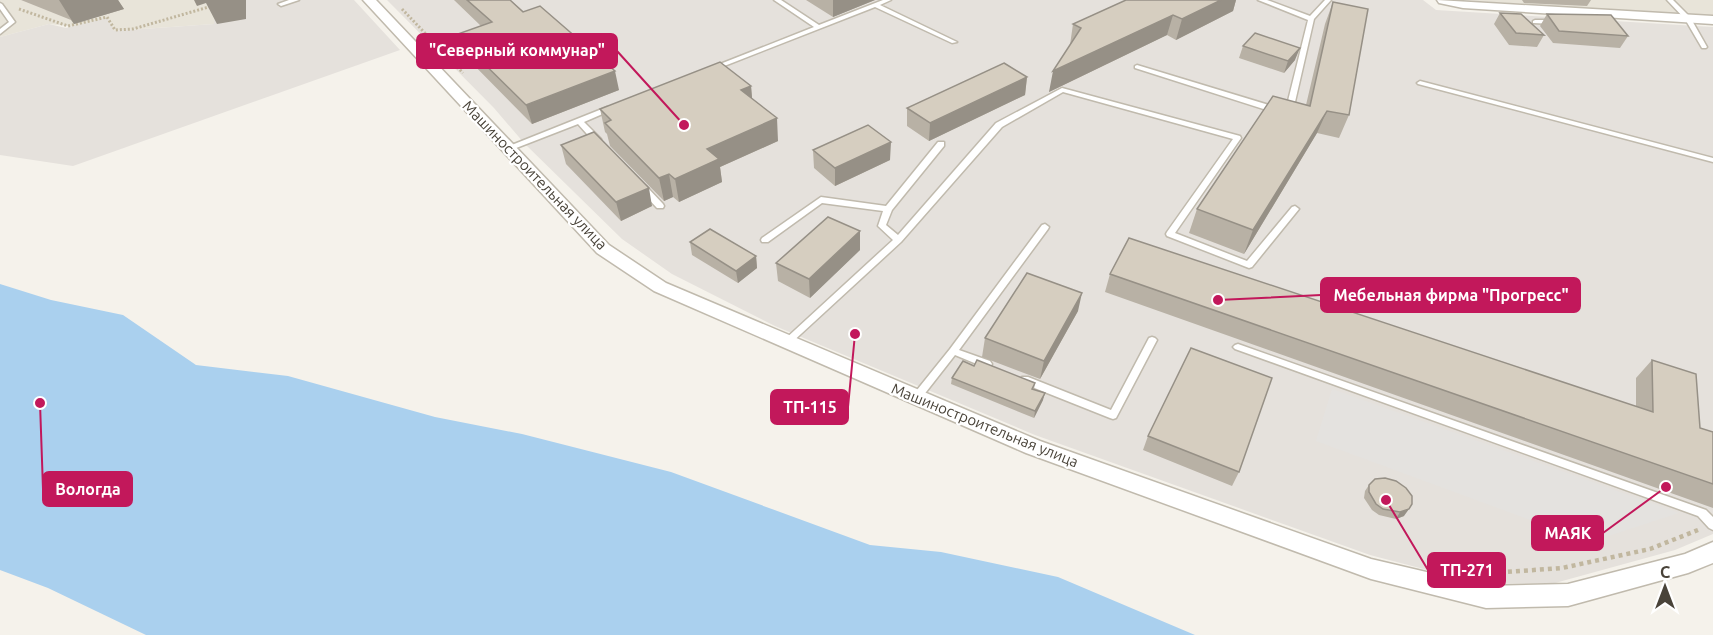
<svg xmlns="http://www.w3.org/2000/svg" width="1713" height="635" font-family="Ubuntu,sans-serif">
	<rect width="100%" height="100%" fill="#f5f2eb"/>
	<!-- residential -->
	<path fill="#e8e4d9" d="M0 0H227L214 24 113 31 49 24 0 37Z
		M1461 0H1713V16L1462 0Z"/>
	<!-- industrial -->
	<path fill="#e5e1dc" d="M227 0H354L400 50 73 166 0 155V37L49 24 66 28 107 18 114 31 214 24 215 8Z
		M387 0H1423L1436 10 1713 27V534L1675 550 1555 583 1481 584 1370 555 1035 435 775 326 672 274 622 239 524 143 494 108Z"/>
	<!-- parking -->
	<path fill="#e4e2df" d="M1332 389 1679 513 1590 542 1316 441Z"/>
	<!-- water -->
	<path fill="#aad0ee" d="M0 284 51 300 123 315 196 365 288 376 435 417 522 434 671 472 870 545 941 552 1058 577 1195 635H146L48 588 0 570Z"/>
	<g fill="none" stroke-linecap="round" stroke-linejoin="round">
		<defs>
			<path id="lane" d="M289 0H299L281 6 278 4Z
				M774 0H781L819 25 883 0H891L880 5 957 42 952 43 875 7 714 70H710V68L814 27Z
				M1258 0H1267L1310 16 1325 0H1331L1314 19 1292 115H1289L1285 113 1308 20Z
				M1667 0H1673L1690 17 1707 47 1706 48H1702L1685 19Z
				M0 3 2 4 15 22 0 34V29L9 22 0 9Z
				M1535 20H1554L1557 22 1554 24 1533 23V21Z
				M1137 65 1279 108 1280 110 1279 112H1273L1135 68V66Z
				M1420 81 1713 158V162L1418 84 1417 83Z
				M1062 88 1240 136 1241 138 1175 233 1247 261 1292 207 1295 206 1299 209 1252 267 1249 268 1167 236 1166 234 1167 232 1233 139 1063 92 1002 127 901 242 789 345H783L781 343 783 341 893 240 878 226 883 211 822 203 768 242H762L761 240 762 238 821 197 886 206 938 142H944V146L892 210 886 225 898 235 996 123Z
				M607 107H610L614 109 584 122 601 139V143H595L578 124 511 150H505L504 148Z
				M640 186H646L663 204 664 206 663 208H657L640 190 639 188Z
				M1045 224 1049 227 1048 229 959 350 990 361 992 364 990 367H984L955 355 919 401H913L911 398 913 395 950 349 1042 225Z
				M1152 337 1155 338 1157 340 1116 418 1113 419 1110 418 1022 383 1020 380 1022 377H1028L1111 410 1149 338Z
				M1238 344 1706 510 1713 517V530L1709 528 1698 516 1235 349 1233 347 1235 345Z"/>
			<path id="street" d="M363 0H376L609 245 666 283 1040 441 1371 559 1486 586 1568 584 1685 554 1713 542V563L1688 573 1568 606 1486 608 1371 579 1026 453 654 291 597 253Z
				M1437 0 1713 16V24L1463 8 1439 3Z"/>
		</defs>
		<!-- lane casing -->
		<use href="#lane" stroke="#c0baad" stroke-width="3"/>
		<!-- street casing -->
		<use href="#street" stroke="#c0baad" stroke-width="3"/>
		<!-- path-far1 -->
		<path stroke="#c1b79f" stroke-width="3" stroke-dasharray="2 2" stroke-linecap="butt" d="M19 9 68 26 107 17 115 30 133 29 212 6
			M402 9 463 73"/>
		<!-- path -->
		<path stroke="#c1b79f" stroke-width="4.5" stroke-dasharray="4 4" stroke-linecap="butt" d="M1492 573 1562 568 1650 549 1698 530"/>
		<!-- lane -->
		<use href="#lane" fill="#fff" fill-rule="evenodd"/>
		<!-- street -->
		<use href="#street" fill="#fff" fill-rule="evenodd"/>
	</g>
	<!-- wall -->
	<path fill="#b8b1a5" d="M21 0H118L124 9 74 24 71 20Z
		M454 0H510L619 90 532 124 462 53 455 35 481 26Z
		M806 0H875L833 17Z
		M1126 0H1236L1233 11 1176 40 1167 35 1049 92 1070 45 1073 24Z
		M1522 0H1591L1587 6 1524 3Z
		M1333 2 1349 115 1339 138 1317 133 1244 254 1189 233 1197 209 1306 105 1325 24Z
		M1500 13 1544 35 1537 47 1509 45 1494 24Z
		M1547 14 1628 36 1620 48 1553 43 1540 26Z
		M1243 46 1295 60 1284 73 1239 58Z
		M1027 77 1025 95 929 141 907 126V108Z
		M751 86 752 99 778 141 720 167 722 182 679 202 673 197 664 201 610 146 607 134 605 132 600 109Z
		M561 145 652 206 621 221 566 164Z
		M813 150 890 160 835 186 814 168Z
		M860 231V250L810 298 778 281 776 263Z
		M690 242 756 256 757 268 738 283 692 255Z
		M1110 274 1636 406V378L1652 360 1700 428 1713 432V508L1105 292Z
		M1078 311 1040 379 982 357 985 338Z
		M974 366 1035 383 1034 389 1043 400 1034 418 951 384 952 378Z
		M1148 436 1239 472 1232 486 1143 450Z
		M1369 485 1404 516 1396 519 1379 515 1372 510 1364 498 1365 491Z"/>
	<!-- shaded-wall -->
	<path fill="#969086" d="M59 0H118L124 9 74 24Z
		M194 0H246V19L217 24 206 3 197 6Z
		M833 0H875L833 17Z
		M1221 0H1236L1233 11 1176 40 1182 19Z
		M1173 15 1167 35 1049 92 1053 71Z
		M1300 48 1295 60 1284 73 1288 61Z
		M615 71 619 90 532 124 526 105Z
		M1027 77 1025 95 929 141 930 123Z
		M751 86 753 109 741 90Z
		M1327 111 1317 133 1244 254 1253 230Z
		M777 118 778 141 720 167 722 182 679 202 675 179 707 149Z
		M891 142 890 160 835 186V168Z
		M669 174 673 197 664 201 659 178Z
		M649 188 652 206 621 221 616 202Z
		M860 231V250L810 298 809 279Z
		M756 256 757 268 738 283 736 271Z
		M1082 293 1078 311 1040 379 1044 361Z
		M1045 393 1043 400 1034 418 1035 411Z
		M1409 509 1404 516 1396 519 1400 512Z"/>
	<!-- building -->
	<path fill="#d6cec0" stroke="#969086" stroke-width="1.5" d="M467 0H510L523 12 540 6 615 71 526 105 455 35 492 22Z
		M1126 0H1221L1182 19 1173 15 1053 71 1081 28 1073 24Z
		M1333 2 1368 9 1349 115 1327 111 1253 230 1197 209 1273 96 1310 106Z
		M1500 13 1521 14 1544 35 1516 33Z
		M1547 14 1611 15 1628 36 1559 31Z
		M1255 33 1300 48 1288 61 1243 46Z
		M720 62 751 86 741 90 777 118 707 149 719 159 675 179 669 174 659 178 605 123 611 120 600 109Z
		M1004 63 1027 77 930 123 907 108Z
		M868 125 891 142 835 168 813 150Z
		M594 132 649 188 616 202 561 145Z
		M828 217 860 231 809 279 776 263Z
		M710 229 756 256 736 271 690 242Z
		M1129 238 1653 412 1652 360 1696 374 1700 428 1713 432V484L1110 274Z
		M1027 273 1082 293 1044 361 985 338Z
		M1191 348 1272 378 1239 472 1148 436Z
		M977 360 1035 383 1032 389 1045 393 1035 411 952 378 963 361 974 366Z
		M1385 478 1396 481 1406 488 1412 496V504L1409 509 1400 512 1383 509 1376 504 1369 492V485L1375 479Z"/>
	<g text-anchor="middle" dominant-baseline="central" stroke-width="4.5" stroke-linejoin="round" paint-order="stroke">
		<!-- street labels -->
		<g font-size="15" fill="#494339" stroke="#fff">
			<text transform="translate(535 175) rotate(46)">Машиностроительная улица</text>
			<text transform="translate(985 425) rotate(22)">Машиностроительная улица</text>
		</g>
	</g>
	<!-- callouts -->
	<path fill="none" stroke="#c2185b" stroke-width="2" d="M684 125L617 51M1218 300L1321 295M855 334L848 407M40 403L43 489M1666 487L1603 533M1386 500L1428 570"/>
	<g fill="#c2185b" stroke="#fff" stroke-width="2">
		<circle cx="684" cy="125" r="6"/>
		<circle cx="1218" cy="300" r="6"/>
		<circle cx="855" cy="334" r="6"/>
		<circle cx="40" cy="403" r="6"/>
		<circle cx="1666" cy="487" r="6"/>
		<circle cx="1386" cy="500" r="6"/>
	</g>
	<g fill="#c2185b" stroke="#c2185b" stroke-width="2">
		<rect x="417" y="34" width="200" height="34" rx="6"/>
		<rect x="1321" y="278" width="259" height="34" rx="6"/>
		<rect x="771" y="390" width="77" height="34" rx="6"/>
		<rect x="43" y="472" width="89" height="34" rx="6"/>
		<rect x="1532" y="516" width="71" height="34" rx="6"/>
		<rect x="1428" y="553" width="77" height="34" rx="6"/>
	</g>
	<g font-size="16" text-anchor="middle" font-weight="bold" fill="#fff">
		<text x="517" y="56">"Северный коммунар"</text>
		<text x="1451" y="301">Мебельная фирма "Прогресс"</text>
		<text x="810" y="413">ТП-115</text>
		<text x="88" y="495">Вологда</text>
		<text x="1568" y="539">МАЯК</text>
		<text x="1467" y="576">ТП-271</text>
	</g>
	<!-- north arrow -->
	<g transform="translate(1665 587)" stroke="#ffffff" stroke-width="4.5" paint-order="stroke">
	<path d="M0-4.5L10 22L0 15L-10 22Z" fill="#494339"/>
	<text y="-9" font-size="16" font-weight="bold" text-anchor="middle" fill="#494339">С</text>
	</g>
</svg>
